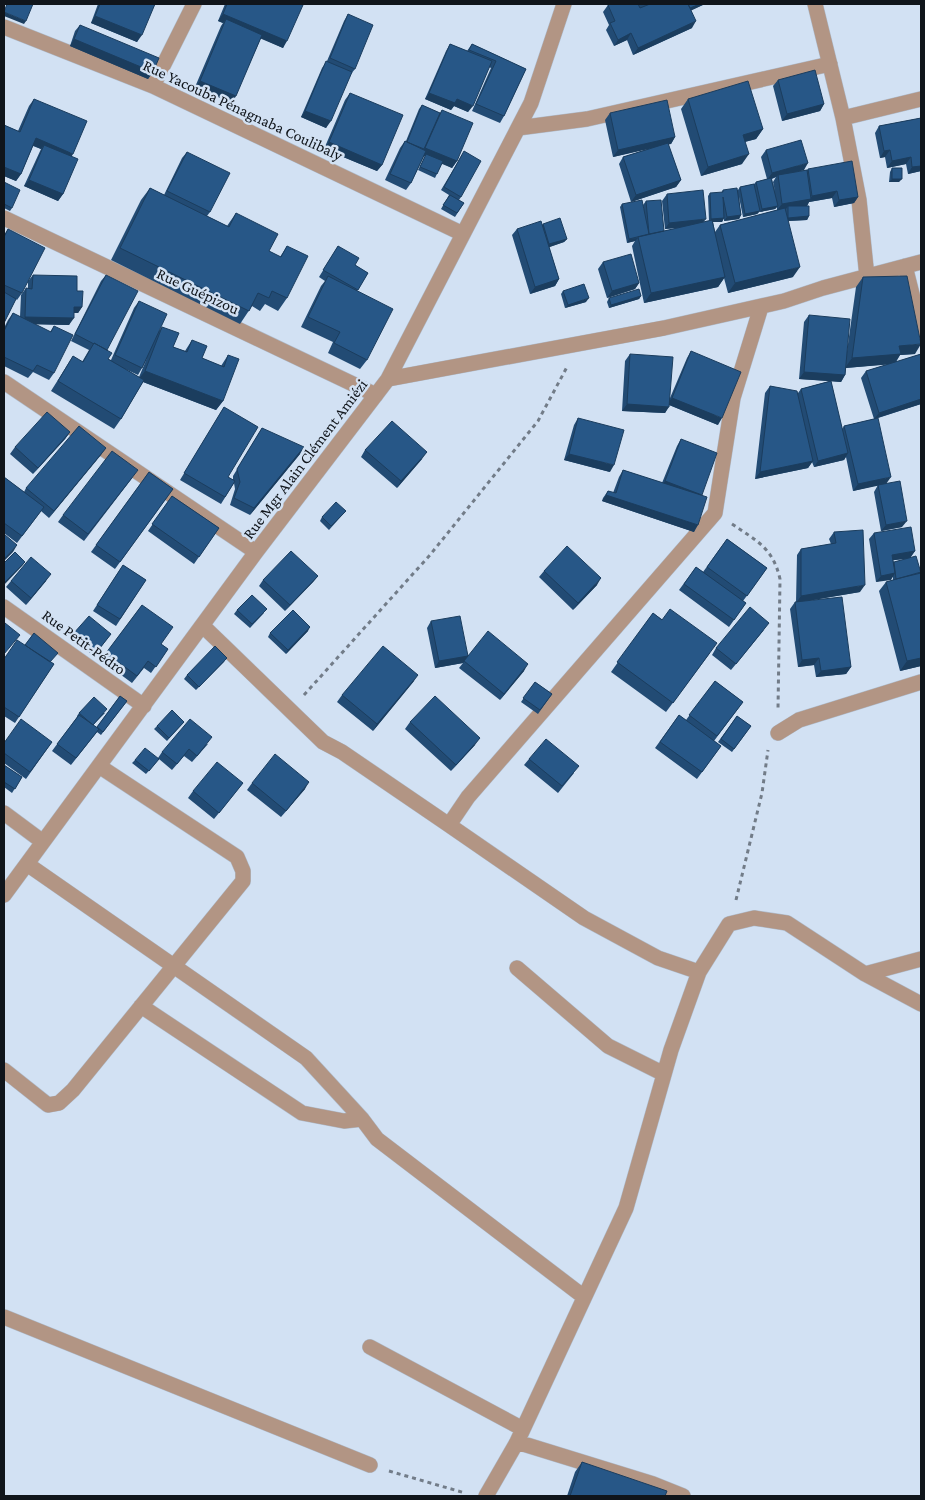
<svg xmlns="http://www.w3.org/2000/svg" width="925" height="1500" font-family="'Crimson Pro',serif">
	<rect width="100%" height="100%" fill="#d2e1f3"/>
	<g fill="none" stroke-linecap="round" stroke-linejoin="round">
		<defs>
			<path id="street" d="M815 4 843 118 859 200 867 277
				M4 27 153 86 463 234
				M153 86 194 4
				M843 118 921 99
				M518 128 587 119 830 64
				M4 218 376 395
				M905 266 921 330
				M388 379 664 328 784 301 823 288 921 262
				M4 382 256 552
				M4 607 144 706
				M203 626 323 742 342 752 449 825
				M778 733 799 720 921 682
				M4 813 43 842
				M27 864 306 1058 362 1119 377 1139 584 1297
				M4 895 256 552 388 379 531 103 564 4
				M517 968 608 1046 664 1074
				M699 972 658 958 584 918 449 825 468 797 715 513 733 398 761 307
				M865 974 921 959
				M141 1006 302 1113 344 1121 362 1119
				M4 1070 48 1105 59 1103 73 1090 243 881V871L237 857 99 766
				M4 1317 370 1465
				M370 1347 523 1429
				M517 1442 653 1484 683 1496
				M486 1496 517 1442 626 1208 671 1050 699 972 729 924 754 918 787 923 865 974 921 1004"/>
		</defs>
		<!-- street casing -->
		<use href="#street" stroke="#afbccc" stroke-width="16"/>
		<!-- path -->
		<path stroke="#727c88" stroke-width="3" stroke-dasharray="4 4" stroke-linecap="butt" d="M732 524C757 541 773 548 780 579L778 709
			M304 695 430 555 538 421 567 367
			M736 900 762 793 768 750
			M389 1471 465 1493"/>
		<!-- street -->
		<use href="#street" stroke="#b29584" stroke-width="15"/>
	</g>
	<!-- wall -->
	<path fill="#224b74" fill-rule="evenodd" d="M98 4H155L137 42 91 23Z
		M225 4H299L283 48 261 38 232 103 195 87 221 26 223 23 218 21Z
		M610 4H705L691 10 692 28 633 55 627 40 614 46 606 30 609 25 603 12 608 5Z
		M348 14 355 69 351 74 326 128 301 117 322 68 327 61 344 21Z
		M80 25 153 72 148 79 70 46 75 31Z
		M450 44 467 51 472 44 526 69 504 116 500 123 472 111 491 68 489 67 468 112 454 106 451 110 425 99 446 51Z
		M778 80 824 104 820 111 782 121 773 86Z
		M350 93 382 165 377 171 324 149 345 100Z
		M34 99 72 157 63 194 58 201 24 186 41 149 33 146 21 174 16 181 4 176V125L18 131 29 106Z
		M688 99 763 129 756 139 745 142 742 164 701 176 681 109Z
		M422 105 440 113 442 110 457 161 452 168 442 163 435 178 418 170 425 156H424L411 183 406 190 385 180 400 148 405 141H406L419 109Z
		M610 113 675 137 671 144H668L681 180 676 187 631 202 619 164 623 157 654 147 613 157 605 120Z
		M921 118V171L908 174 906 164 887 168 885 157 880 158 875 133 879 126Z
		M766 150 804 170 792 173 807 170 808 169 858 197 854 203 834 207 832 198 809 202 807 206 809 216 807 220 788 221 793 277 728 293 724 278 718 287 644 303 632 246 635 241 627 243 620 207 622 204 644 212 643 205 646 201 664 231 677 228 665 229 662 201 667 194 703 222 709 221 708 196 710 193H721L723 190H738L740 187 754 184 756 182 767 179 761 157ZM776 177 773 182 775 192 772 179ZM739 197 743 217 757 214 760 211V212L775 209 777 207V210L720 225 715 232 713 222H722L724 218V221L739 219 741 215Z
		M187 152 210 212 207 216 227 226 236 213 269 251 280 257 287 246V298L278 311 265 304 260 311 252 306 240 324 111 260 141 200 150 188 164 195 182 158Z
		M462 155 461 197 459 200 464 203 455 217 441 209 449 195 441 190Z
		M892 168 899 182H889L890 172Z
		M4 182 12 208 10 211 4 208Z
		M543 224 567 239 564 242 549 247 559 279 555 286 530 294 512 235 517 229 542 225Z
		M8 229 22 293 17 300 16 299 4 323V235Z
		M338 246 355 265 368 273 357 291 367 360 360 369 328 353 333 342 301 327 321 286 325 281 319 277Z
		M603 262 639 283 635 289 607 298 598 269Z
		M33 275 77 291 82 307 78 313H74L69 325 34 324 50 332 54 326V373L49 380 33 372 28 378 4 366V328L8 320 13 313 20 317 21 295 26 288 28 289V281Z
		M106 275 107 350 108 359 111 360 134 308 139 301 159 331 162 327 173 347 185 351 192 340 202 358 221 366 228 355 223 401 216 410 143 382 121 419 114 429 51 391 73 356 82 362 89 350 71 341 101 281ZM147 358 139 377 125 369 138 375 142 368Z
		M863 277 915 354 900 355 896 362 921 354V404L875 419 886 484 902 527 881 531 874 492 878 485 853 491 846 457 844 460 814 467 812 462 808 468 755 479 765 393 770 386 798 393 801 389 830 381 799 379 804 322 809 315 847 351 856 287ZM889 364 866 371 861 378 874 419 844 426 842 429 831 381 841 382 845 375 846 368Z
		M563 291 586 302 565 308 561 294Z
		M641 296 639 299 609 308 607 302 609 298Z
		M691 351 718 425 669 405 665 413 622 411 625 361 630 354 670 398 687 358Z
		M224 407 228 477 233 480V476L262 428 300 454 250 515 230 505 235 489 234 483 221 504 180 480Z
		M578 418 610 472 564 460 574 425Z
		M70 432 65 439 33 474 10 454 15 447Z
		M681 439 701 495 694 532 602 501 603 498 608 491 613 493 619 477 623 470 662 483 677 446Z
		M106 448 49 518 41 511 17 543 4 533V477L24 492 26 488Z
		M365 450 422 459 397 488 361 457Z
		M149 472 173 489 115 569 91 552Z
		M133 477 84 541 58 522 63 515Z
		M172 496 219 528 194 564 148 531Z
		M346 511 329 530 320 521 322 517Z
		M834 532 860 592 806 601 851 667 846 674 816 677 814 665 798 667 790 609 795 602H796L797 555 801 549 831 544 829 539Z
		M874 533 915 551 910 558 921 573V572V666L900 671 879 591 886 582 893 580V577L876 582 869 539ZM906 559 894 562 893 560Z
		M727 539 767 568 743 601 746 603 729 627 679 590 696 567 703 572Z
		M123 565 146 580 116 626 93 611Z
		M544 571 597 585 573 610 539 577Z
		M318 576 313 582 285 611 259 586 263 580Z
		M11 581H46L26 605 6 587Z
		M142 605 161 644 168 649 151 673 144 668 132 683 101 660Z
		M237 610 264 613 250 628 234 614Z
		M653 613 710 653 666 712 611 672Z
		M431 621 468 656 524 671 500 700 459 668 463 663 435 668 427 628Z
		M764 630 731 670 712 655 716 648Z
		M308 631 286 654 268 637 270 633Z
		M34 633 50 662 54 664 15 723 4 716V659L25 645Z
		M73 634H111L94 656 71 638Z
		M225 661 196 690 184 679 187 675Z
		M414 681 373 731 337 702 342 695Z
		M715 681 743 702 714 741 721 746 697 779 655 748 679 715 686 720Z
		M535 682 552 694 538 714 521 702Z
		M120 696 127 701 101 735 97 732 71 765 52 751 77 717V716L79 713H105L93 725 96 728Z
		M737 716 751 726 732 752 718 742Z
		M184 722 167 741 154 729 157 726Z
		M410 722 475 745 451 771 405 729Z
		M52 742 26 779 4 763V743Z
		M208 744 192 762 184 756 172 770 159 759 146 774 132 763 135 760 158 758 162 752Z
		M529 759 574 773 558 793 524 765Z
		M4 765 22 777 12 793 4 787Z
		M243 783 214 819 188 798 193 791Z
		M252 783 305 789 281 817 247 790Z
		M582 1462 665 1496H567L575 1472Z"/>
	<!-- shaded-wall -->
	<path fill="#1b3d5e" d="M700 4H705L686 13 688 9Z
		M4 12 26 21 24 24 4 16Z
		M223 14 287 41 283 48 224 23 226 19 223 23 218 21Z
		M95 16 142 35 137 42 91 23Z
		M696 21 692 28 633 55 638 48Z
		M631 33 627 40 614 46 618 40Z
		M74 39 153 72 148 79 70 46Z
		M200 81 236 96 232 103 195 87Z
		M429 93 457 99 473 106 468 112 454 106 451 110 425 99Z
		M824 104 820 111 782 121 787 114Z
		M305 111 331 121 326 128 301 117Z
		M763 129 756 139 736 144 743 135Z
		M675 137 671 144 613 157 618 150Z
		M36 138 73 154 69 161 44 145 41 149 32 145Z
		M329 142 382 165 377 171 324 149Z
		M425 148 457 161 452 168 425 157 426 154 425 156 421 155Z
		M890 150 885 157 880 158 884 151Z
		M749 154 742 164 701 176 708 167Z
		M911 157 906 164 887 168 892 161Z
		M808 163 804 170 778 177V175L776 177 767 180 772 173Z
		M921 166V171L908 174 912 167Z
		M4 167 21 174 16 181 4 176Z
		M892 179H902L899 182H889Z
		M29 180 63 194 58 201 24 186Z
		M681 180 676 187 631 202 636 195Z
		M837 191 832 198 809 202 807 206H788L786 209 777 210 782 204 810 199 812 196Z
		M858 197 854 203 834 207 839 200Z
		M778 206 775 209 760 212 762 209Z
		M760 211 757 214 743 217 745 214Z
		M741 215 739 219 724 221 727 217Z
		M809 216 807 220 786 221 788 218Z
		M724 218 722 222H709L711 219Z
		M706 219 701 225 665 229 669 223Z
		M638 238 635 241 627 243 629 239Z
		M567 239 564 242 547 248 549 244Z
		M800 267 793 277 728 293 735 283Z
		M725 277 718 287 644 303 651 293Z
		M559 279 555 286 530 294 535 287Z
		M639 283 635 289 607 298 612 291Z
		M641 296 639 299 609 308 611 305Z
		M589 298 586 302 565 308 568 305Z
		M74 307H82L78 313H70Z
		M25 317 74 318 69 325 20 324Z
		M921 344 915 354 900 355 894 364 845 368 852 358 899 346Z
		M145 371 223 401 216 410 138 380Z
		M804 372 845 375 841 382 799 379Z
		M672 398 722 418 718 425 667 404Z
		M921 399V404L874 419 879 413Z
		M627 404 669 407 665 413 622 411Z
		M70 432 65 439 33 474 38 468Z
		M304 447 300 454 250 515 254 508Z
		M106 448 101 455 49 518 54 511Z
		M427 452 422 459 397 488 401 481Z
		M848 453 844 460 814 467 818 461Z
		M569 454 614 465 610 472 564 460Z
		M813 461 808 468 755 479 760 472Z
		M891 477 886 484 853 491 858 484Z
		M665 481 702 495 697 501 661 488Z
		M606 495 698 525 694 532 602 501Z
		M907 521 902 527 881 531 886 525Z
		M17 545 13 552 4 561V559Z
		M915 551 910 558 888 561 892 555Z
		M25 562 23 565 4 585 5 582Z
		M895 573 891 580 876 582 881 576Z
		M51 574 46 581 26 605 31 598Z
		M318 576 313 582 285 611 290 605Z
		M601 578 597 585 573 610 578 603Z
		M865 585 860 592 796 603 801 596Z
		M310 627 308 631 286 654 288 650Z
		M468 656 463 663 435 668 439 661Z
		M819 658 814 665 798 667 802 660Z
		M921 658V666L900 671 907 661Z
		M528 664 524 671 500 700 504 694Z
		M851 667 846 674 816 677 821 671Z
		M418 675 414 681 373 731 377 724Z
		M480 738 475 745 451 771 456 765Z
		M309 782 305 789 281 817 286 811Z"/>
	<!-- building -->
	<path fill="#275787" stroke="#1b3d5e" d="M7 4H33L26 21 4 12Z
		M100 4H155L142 35 95 16Z
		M227 4H299L303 5 287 41 223 14Z
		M610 4H638L640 8 650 4H688L696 21 638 48 631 33 618 40 610 23 615 21 608 5Z
		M688 4H700L690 8Z
		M348 14 373 25 355 69 330 58Z
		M226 19 262 35 236 96 200 81Z
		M80 25 159 58 153 72 74 39Z
		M450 44 492 61 473 106 457 99 455 103 429 93Z
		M472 44 526 69 504 116 476 104 496 61 469 50Z
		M326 61 352 72 331 121 305 111Z
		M815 70 824 104 787 114 778 80Z
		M748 81 763 129 743 135 749 154 708 167 688 99Z
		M350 93 403 115 382 165 329 142Z
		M34 99 87 121 73 154 36 138 21 174 4 167V125L20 132Z
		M667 100 675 137 618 150 610 113Z
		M422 105 440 113 424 149 407 142Z
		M442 110 473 123 457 161 425 148Z
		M921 118V166L912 167 911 157 892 161 890 150 884 151 879 126Z
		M801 140 808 163 772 173 766 150Z
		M405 141 426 151 411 183 390 174Z
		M668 143 681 180 636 195 623 157Z
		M44 145 78 159 63 194 29 180Z
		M464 151 481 161 461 197 444 187Z
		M187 152 230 173 210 212 167 191Z
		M426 154 443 161 437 174 420 167Z
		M852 161 858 197 839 200 837 191 812 196 808 169Z
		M892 168H902V179H892Z
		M807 170 811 199 782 204 778 175Z
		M771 178 778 206 762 209 756 182Z
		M4 182 20 190 12 208 4 204Z
		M754 184 760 211 745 214 740 187Z
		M150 188 229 227 236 213 278 234 269 251 281 257 287 246 308 256 287 298 272 291 269 298 258 293 249 311 120 248Z
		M737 188 741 215 727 217 723 197 724 218 711 219 710 193 723 192V190Z
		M703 190 706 219 669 223 667 194Z
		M450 195 464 203 457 213 443 205Z
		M642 200 649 234 629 239 622 204Z
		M661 200 664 231 649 234 646 201Z
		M788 206H809V216L788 218Z
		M785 208 800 267 735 283 720 225Z
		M560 218 567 239 549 244 543 224Z
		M712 220 725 277 651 293 638 237Z
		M541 221 559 279 535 287 517 229Z
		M8 229 45 248 22 293 4 285V237Z
		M338 246 359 258 355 265 368 273 358 290 323 270Z
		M631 254 639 283 612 291 603 262Z
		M33 275 77 276V291H83L82 307H74V318L25 317 26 288 32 289Z
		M106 275 138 291 107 350 94 343V344L75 334Z
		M328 276 393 309 367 360 334 343 340 332 308 317Z
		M907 276 921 344 899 346 901 354 852 358 863 277Z
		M584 284 589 298 568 305 563 291Z
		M639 289 641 296 611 305 609 298Z
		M4 292 16 299 4 323Z
		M139 301 167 314 142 368 115 355Z
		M13 313 51 332 54 326 73 335 54 373 37 365 33 371 4 357V331Z
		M809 315 850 319 845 375 804 372Z
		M162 327 179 333 173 347 187 352 192 340 207 346 202 358 224 367 228 355 239 359 223 401 145 371Z
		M94 343 112 353 108 359 144 380 121 419 58 381 73 356 83 362Z
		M691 351 741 372 722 418 672 398Z
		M630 354 673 357 669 407 627 404Z
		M921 354V399L879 413 866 371Z
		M831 381 848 453 818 461 801 389Z
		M770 386 797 391 813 461 760 472Z
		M224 407 258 427 228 477 235 481 225 497 184 473Z
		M47 412 70 432 38 468 15 447Z
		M578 418 624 430 614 465 569 454Z
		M878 418 891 477 858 484 844 426Z
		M392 421 427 452 401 481 365 450Z
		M79 426 106 448 54 511 26 488Z
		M262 428 304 447 254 508 234 498 240 482 237 469Z
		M681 439 717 453 702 495 665 481Z
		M112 451 138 470 88 534 63 515Z
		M623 470 707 497 698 525 606 495 608 491 616 493Z
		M149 472 173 489 120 562 96 545Z
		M4 477 44 507 22 536 4 523Z
		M900 481 907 521 886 525 878 485Z
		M172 496 219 528 199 557 152 524Z
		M336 502 346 511 331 526 322 517Z
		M911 527 915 551 892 555 895 573 881 576 874 533Z
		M863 530 865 585 801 596V549L836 543 834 532Z
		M4 534 17 545 4 559Z
		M727 539 767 568 747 596 707 567Z
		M567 546 601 578 578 603 544 571Z
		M291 551 318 576 290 605 263 580Z
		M15 552 25 562 5 582 4 580V563Z
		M916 556 921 573 896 579 894 562Z
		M31 557 51 574 31 598 11 581Z
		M123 565 146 580 120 619 97 605Z
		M696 567 746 603 734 620 684 584Z
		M921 572V658L907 661 886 582Z
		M252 595 267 609 252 624 237 610Z
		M842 597 851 667 821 671 819 658 802 660 795 602Z
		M142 605 173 627 161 644 168 649 156 667 148 661 137 676 106 653Z
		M750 607 769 623 736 664 716 648Z
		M670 609 717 643 673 703 617 662 653 613 662 620Z
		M293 610 310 627 288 650 270 633Z
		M89 616 111 634 96 653 73 634Z
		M460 616 468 656 439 661 431 621Z
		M5 623 20 635 4 654V625Z
		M488 631 528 664 504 694 464 661Z
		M34 633 58 653 50 662 32 650 25 645Z
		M17 640 54 664 19 717 4 707V659Z
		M215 646 227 658 199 687 187 675Z
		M383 646 418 675 377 724 342 695Z
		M715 681 743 702 717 736 689 715Z
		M535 682 552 694 540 710 523 698Z
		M120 696 127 701 103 732 97 727Z
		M435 696 480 738 456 765 410 722Z
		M94 697 107 709 93 725 79 713Z
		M172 710 184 722 169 738 157 726Z
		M79 715 99 729 76 758 57 744Z
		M679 715 721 746 702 772 660 742Z
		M737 716 751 726 734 749 721 739Z
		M21 719 52 742 30 772 4 753V743Z
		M190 719 212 737 197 756 189 749 177 764 162 752Z
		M546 739 579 766 562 786 529 759Z
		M145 748 159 759 149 771 135 760Z
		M275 754 309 782 286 811 252 783Z
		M217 762 243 783 219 813 193 791Z
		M4 765 22 777 15 789 4 782Z
		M582 1462 667 1491 665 1496H570Z"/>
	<g text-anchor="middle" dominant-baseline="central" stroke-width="5" stroke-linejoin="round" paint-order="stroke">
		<!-- street labels -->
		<g font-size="16" fill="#10151b" stroke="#d2e1f3">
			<text transform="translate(243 110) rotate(25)">Rue Yacouba Pénagnaba Coulibaly</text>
			<text transform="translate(198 291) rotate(25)">Rue Guépizou</text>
			<text transform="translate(305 459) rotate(-53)">Rue Mgr Alain Clément Amiézi</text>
			<text transform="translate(84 642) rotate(36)">Rue Petit-Pédro</text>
		</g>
	</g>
	<!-- border -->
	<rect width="925" height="1500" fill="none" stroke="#10151b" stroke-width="10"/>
</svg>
